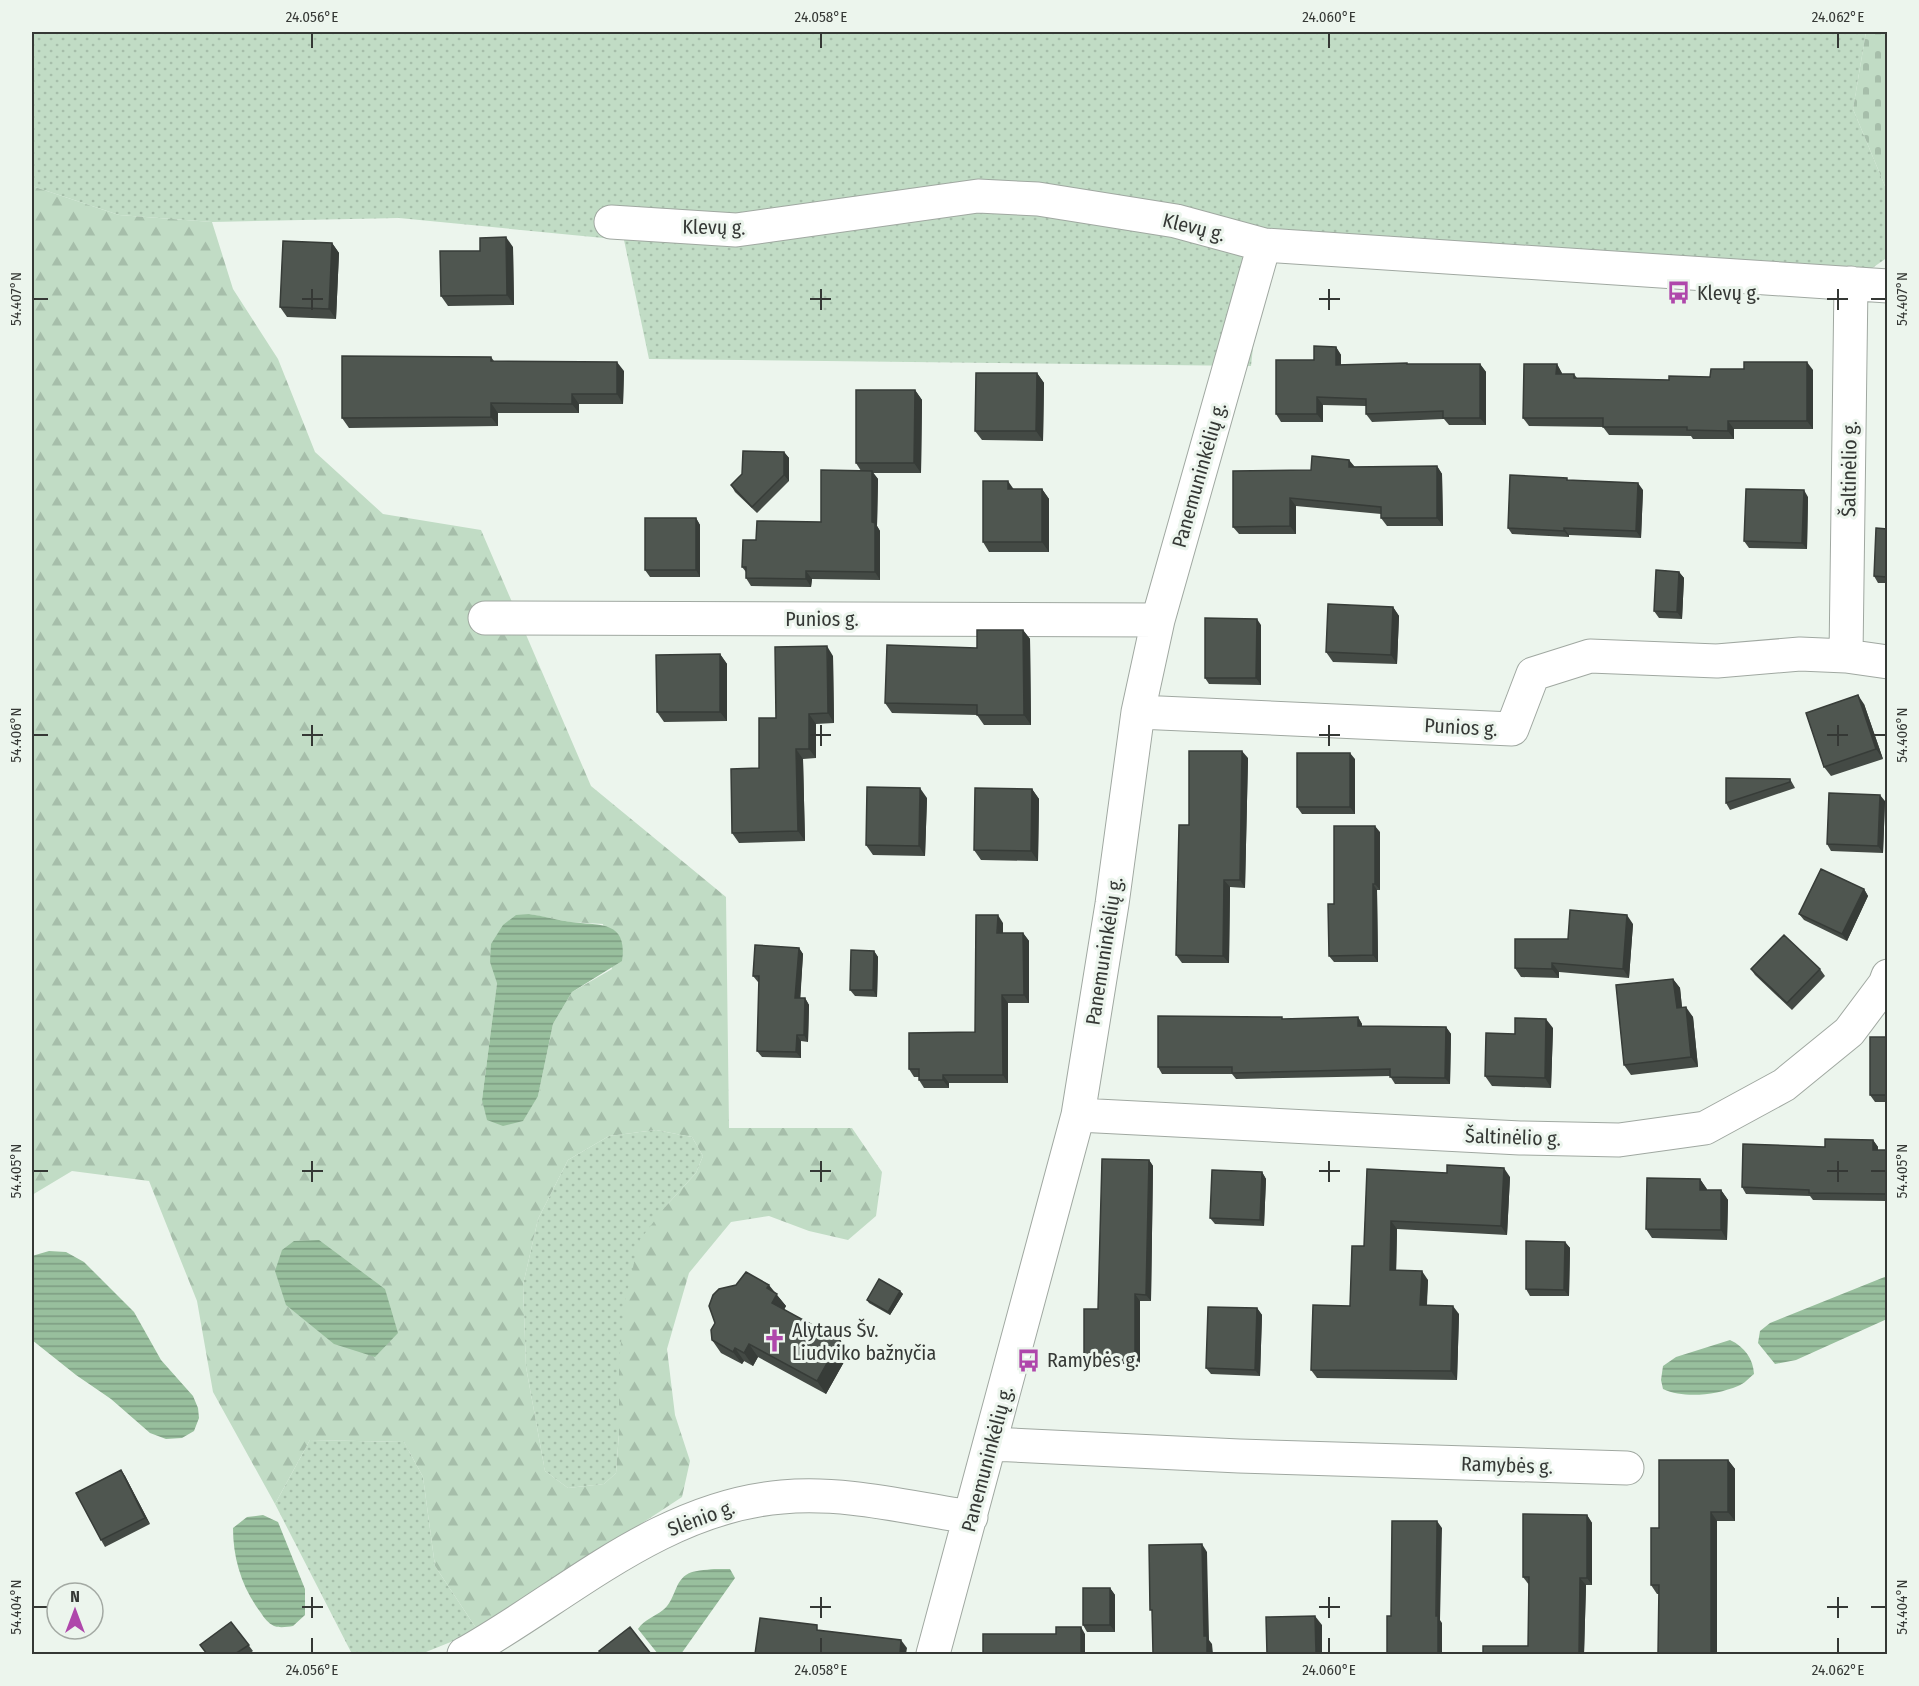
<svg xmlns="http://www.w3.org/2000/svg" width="1919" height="1686" font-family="'Fira Sans Condensed',sans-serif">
	<defs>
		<pattern id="green-dots" width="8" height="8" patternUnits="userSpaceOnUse" patternTransform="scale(1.5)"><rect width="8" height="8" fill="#c1dcc5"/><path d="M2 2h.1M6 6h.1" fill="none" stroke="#a6beaa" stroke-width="1.8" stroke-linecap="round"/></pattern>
		<pattern id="forest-firs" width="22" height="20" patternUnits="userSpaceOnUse" patternTransform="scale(1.5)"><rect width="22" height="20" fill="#c1dcc5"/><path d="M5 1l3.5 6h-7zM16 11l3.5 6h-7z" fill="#a6beaa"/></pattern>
		<pattern id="cemetery-stones" width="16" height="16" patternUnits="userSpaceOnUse" patternTransform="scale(1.5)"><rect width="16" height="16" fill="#c1dcc5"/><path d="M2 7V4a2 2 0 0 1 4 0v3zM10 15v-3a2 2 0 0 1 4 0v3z" fill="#a6beaa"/></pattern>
		<pattern id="water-rules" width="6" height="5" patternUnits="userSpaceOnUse" patternTransform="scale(1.5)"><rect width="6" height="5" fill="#98bf9d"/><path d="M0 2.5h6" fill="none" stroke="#7d9c81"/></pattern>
	</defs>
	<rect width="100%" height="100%" fill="#ecf5ed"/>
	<!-- green -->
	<path fill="url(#green-dots)" d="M32 32H1866L1853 109 1887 191 1888 257 1851 283 1264 246 1251 366 649 359 624 240 399 218 212 222 119 215 32 186Z
		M656 1130 692 1137 703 1156 696 1173 665 1207 619 1433 616 1473 604 1484 568 1488 545 1471 526 1367 523 1285 538 1219 568 1160 609 1136Z
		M310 1440 404 1442 423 1477 435 1566 478 1631 421 1654H352L275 1504Z"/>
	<!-- forest -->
	<path fill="url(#forest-firs)" fill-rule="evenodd" d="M32 186 119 215 212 222 233 289 278 359 315 452 383 514 481 530 591 786 726 897 729 1128H852L882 1172 876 1216 848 1240 809 1231 769 1216 731 1222 689 1273 667 1349 675 1415 690 1461 682 1497 478 1631 435 1566 423 1477 404 1442 310 1440 275 1504 213 1392 197 1301 149 1181 72 1171 32 1195ZM529 914 570 922 603 924 612 969 572 992 553 1024 538 1096 482 1100 497 983ZM656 1130 692 1137 703 1156 696 1173 665 1207 639 1241 625 1302 619 1363V1433L616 1473 604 1484 568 1488 545 1471 526 1367 523 1285 538 1219 568 1160 609 1136Z"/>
	<!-- cemetery -->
	<path fill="url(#cemetery-stones)" d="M1866 32H1887V191L1853 109Z"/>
	<!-- water -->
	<path fill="url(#water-rules)" d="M529 914C543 916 557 920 571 922 600 926 628 920 622 961L572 992 553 1024 538 1096 523 1121 503 1126 487 1120 482 1100 497 983 490 962 491 944 503 925 516 915Z
		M319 1240 385 1289 398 1333 375 1357 334 1344 286 1305 275 1271 282 1250 294 1241Z
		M49 1251 66 1252 84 1262 134 1312 161 1360 193 1396 198 1408 199 1418 194 1431 182 1438 166 1439 150 1433 111 1399 76 1375 32 1340V1256Z
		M1887 1276V1319L1796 1360 1775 1364 1758 1343 1760 1331 1770 1323Z
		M1730 1340C1745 1347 1753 1359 1754 1374 1749 1378 1744 1384 1738 1386 1716 1395 1685 1399 1663 1389L1661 1380 1663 1366 1676 1357Z
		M263 1515 278 1522 305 1589V1615L293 1626C287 1627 279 1628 274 1626 268 1623 264 1618 261 1613 242 1588 233 1559 233 1528L247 1517Z
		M714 1569H730L735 1578 681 1654H658L638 1629C645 1619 654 1617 663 1610 675 1601 674 1583 686 1575 693 1570 706 1570 714 1569Z"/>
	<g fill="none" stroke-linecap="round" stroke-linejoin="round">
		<defs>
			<path id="minor" d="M611 222 736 230 978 196 1038 199 1176 221 1264 245 1888 286
				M485 618 1158 620
				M1846 656 1851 283
				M1138 712 1512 729 1533 674 1590 656 1717 661 1800 654 1846 656 1888 662
				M1078 1115 1520 1138 1619 1140 1705 1128 1784 1085 1849 1032 1885 984 1888 976
				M991 1444 1239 1456 1627 1468
				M464 1654C566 1597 660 1507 782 1497 845 1491 909 1508 971 1517
				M933 1654 1078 1115 1112 904 1138 712 1158 620 1264 245"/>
		</defs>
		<!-- minor casing -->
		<use href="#minor" stroke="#a0a8a1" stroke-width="35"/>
		<!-- minor -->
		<use href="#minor" stroke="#fff" stroke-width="33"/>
	</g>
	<!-- wall -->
	<path fill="#444a45" d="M332 243 339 253 336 319 287 317 280 307Z
		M513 247 514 305 448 306 441 296 480 251Z
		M1336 347 1341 355V365L1480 364 1486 372V425H1449L1444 419 1372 422 1366 414V406L1323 405V422H1281L1276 414 1314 360Z
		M491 357 494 361 624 371 623 404H579V413H498V426L349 428 342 418Z
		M1557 364 1562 374H1574L1577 378 1669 380 1813 370V429H1734V439H1693L1691 436 1609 435 1603 427 1529 426 1523 418Z
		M1037 373 1044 383 1043 441 982 440 975 431Z
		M915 390 922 400 921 473H873L878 479 877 526 880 531V580L812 579 811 587 751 586 746 578V572L742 567 756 540 821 522 861 471 856 463Z
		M784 452 789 458V481L757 513 735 492 731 485Z
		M1349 460 1355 467 1437 466 1442 474 1443 526H1387L1381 518V514L1296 506V534H1239L1233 527 1311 470Z
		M1569 481 1643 490 1641 538 1569 535V537L1512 534 1508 528Z
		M1042 489 1049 499V552H989L983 542Z
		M1808 497 1807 549 1749 548 1744 541Z
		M696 518 700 525V577H650L645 570Z
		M1887 529V583H1878L1874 576Z
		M1679 572 1684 578 1682 619 1659 618 1654 611Z
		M1393 607 1399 616 1397 664 1333 662 1326 652Z
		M1261 625V685L1209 684 1205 678Z
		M1023 630 1030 639 1031 725H984L977 715 892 713 885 703 977 648Z
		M720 654 727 664V721L664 722 657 712Z
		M833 656 834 723 816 724V758L803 759 805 841 739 843 732 833 759 768 776 718Z
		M1864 704 1883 759 1831 776 1824 767Z
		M1248 758 1245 888 1230 887 1229 963H1182L1176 955 1189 825Z
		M1355 759V814H1302L1297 807Z
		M1790 779 1794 786 1795 788 1730 810 1726 803Z
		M1032 789 1039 799 1038 861 981 860 974 850Z
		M927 798 925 856 873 855 866 845Z
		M1885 801 1883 853 1831 851 1827 844Z
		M1380 832V890H1377L1378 962H1334L1329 956Z
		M1864 889 1868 896 1847 941 1804 920 1799 914Z
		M1003 923V933H1023L1029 941V1003H1008V1083H949V1088H924L919 1080V1077H914L909 1069 975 1032Z
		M1633 924 1629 978 1559 972V978L1521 977 1515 968 1568 939Z
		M799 948 803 954 800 998H805L809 1005 808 1042 801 1041V1058L762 1057 757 1051 759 982H758L753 976Z
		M874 951 878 957 877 997 855 996 850 990Z
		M1751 969H1820L1825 976 1792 1010 1755 975Z
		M1673 979 1680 988 1682 1007 1693 1017 1698 1067 1631 1075 1624 1065Z
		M1358 1017 1362 1024V1026L1446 1027 1451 1034 1450 1084H1395L1390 1076 1236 1079 1232 1074H1162L1158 1067 1283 1019Z
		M1553 1028 1551 1088 1492 1086 1485 1076 1515 1034Z
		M1887 1037V1102H1875L1870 1095Z
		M1873 1140 1878 1147V1150H1887V1201L1813 1200 1810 1196 1746 1194 1742 1187 1825 1147Z
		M1149 1160 1153 1166 1151 1301H1140V1364H1088L1084 1358 1098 1309Z
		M1367 1169 1510 1177 1507 1235 1397 1229 1396 1270 1428 1280 1427 1305 1459 1314 1457 1380 1317 1378 1311 1370 1350 1306 1364 1246Z
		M1262 1172 1266 1179 1264 1226 1215 1224 1210 1218Z
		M1700 1179 1707 1190H1721L1728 1200 1727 1240 1652 1238 1646 1229Z
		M1565 1242 1570 1248 1569 1296H1530L1526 1289Z
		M900 1291 903 1294 890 1315 869 1303 867 1300Z
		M775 1293 786 1306 784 1310 840 1340 849 1353 826 1394 758 1357 753 1366 744 1361 742 1364 721 1353 712 1340 715 1323Z
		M1257 1308 1262 1315 1260 1376 1211 1374 1206 1368Z
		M1728 1460 1735 1469V1521H1717V1654L1659 1594H1657L1651 1585 1659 1528Z
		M121 1470 125 1476 150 1524 105 1547 101 1540Z
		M1587 1515 1592 1523V1585H1586L1584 1654H1483L1528 1646 1529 1585 1523 1577Z
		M1110 1588 1115 1595V1632H1087L1083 1625Z
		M231 1622 253 1651 249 1654H207Z"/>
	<!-- shaded-wall -->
	<path fill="#373c38" d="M506 237 513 247 514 305 507 295Z
		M332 243 339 253 336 319 329 309Z
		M1336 347 1341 355V373L1336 365Z
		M617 362 624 371 623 404 617 394Z
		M1807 362 1813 370V429L1807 421Z
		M1480 364 1486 372V425L1480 418Z
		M1557 364 1562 373V382L1556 374Z
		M1037 373 1044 383 1043 441 1036 431Z
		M915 390 922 400 921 473 914 463Z
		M572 394 579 404V413L572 404Z
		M1317 397 1323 405V422L1317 414Z
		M491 403 498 413V426L491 417Z
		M1728 421 1734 429V439L1728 431Z
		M784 452 789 458V481L784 475Z
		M1349 460 1355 468 1349 467Z
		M1437 466 1442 474 1443 526 1437 518Z
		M872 471 878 479 877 526 880 531V580L875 572 872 522Z
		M1008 481 1015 491 1008 489Z
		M1638 483 1643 490 1641 538 1636 531Z
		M1042 489 1049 499V552L1042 542Z
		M1804 490 1808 497 1807 549 1802 543Z
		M1290 498 1296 506V534L1290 526Z
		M696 518 700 525V577L696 570Z
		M1564 528 1569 535V537L1564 531Z
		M806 571 812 579 811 587 806 579Z
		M1679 572 1684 578 1682 619 1677 612Z
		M1393 607 1399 616 1397 664 1391 655Z
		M1257 619 1261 625V685L1256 678Z
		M1023 630 1030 639 1031 725 1024 715Z
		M827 646 833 656 834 723 828 713Z
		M720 654 727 664V721L720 712Z
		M1858 695 1864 704 1883 759 1876 749Z
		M809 714 816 724V758L809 749Z
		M796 749 803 759 805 841 798 831Z
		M1242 751 1248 758 1245 888 1240 880Z
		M1350 753 1355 759V814L1350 807Z
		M920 788 927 798 925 856 919 846Z
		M1032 789 1039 799 1038 861 1031 851Z
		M1880 795 1885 801 1883 853 1878 846Z
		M1375 826 1380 832V890L1375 884Z
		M1224 880 1230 887 1229 963 1223 956Z
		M1373 884 1377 890 1378 962 1373 955Z
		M1864 889 1868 896 1847 941 1842 934Z
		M998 915 1003 923V941L997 933Z
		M1627 915 1633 924 1629 978 1623 969Z
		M1023 933 1029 941V1003L1024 995Z
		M799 948 803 954 800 1004 795 998Z
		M874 951 878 957 877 997 873 990Z
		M1552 963 1559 972V978L1552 969Z
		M1673 979 1680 988 1683 1018 1677 1008Z
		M1002 995 1008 1003V1083L1003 1075Z
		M805 998 809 1005 808 1042 804 1035Z
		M1686 1007 1693 1017 1698 1067 1691 1057Z
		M1358 1017 1362 1024V1033L1358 1026Z
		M1546 1019 1553 1028 1551 1088 1545 1078Z
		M1446 1027 1451 1034 1450 1084 1445 1078Z
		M797 1035 801 1041V1058L796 1052Z
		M943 1075 949 1083V1088L943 1080Z
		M1873 1140 1878 1147V1157L1873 1150Z
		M1149 1160 1153 1166 1151 1301 1146 1295Z
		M1504 1168 1510 1177 1507 1235 1501 1226Z
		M1262 1172 1266 1179 1264 1226 1260 1220Z
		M1700 1179 1707 1189V1200L1700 1190Z
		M1721 1190 1728 1200 1727 1240 1721 1230Z
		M1391 1221 1397 1229 1396 1279 1390 1270Z
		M1565 1242 1570 1248 1569 1296 1564 1290Z
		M1422 1271 1428 1280 1426 1313 1420 1305Z
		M769 1285 786 1306 780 1316 772 1303 767 1288Z
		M900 1291 903 1294 890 1315 888 1312Z
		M1135 1294 1140 1301V1364L1135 1358Z
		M1453 1306 1459 1314 1457 1380 1451 1371Z
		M1257 1308 1262 1315 1260 1376 1255 1370Z
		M840 1340 849 1353 826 1394 817 1381Z
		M749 1344 758 1357 753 1366 744 1353Z
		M735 1348 744 1361 742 1364 733 1352Z
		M1728 1460 1735 1469V1521L1728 1512Z
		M121 1470 125 1476 150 1524 145 1518Z
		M1711 1512 1717 1521V1654H1711Z
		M1587 1515 1592 1523V1585L1587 1578Z
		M1437 1521 1442 1528 1440 1620 1442 1623V1654H1438L1436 1616Z
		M1202 1544 1207 1552 1209 1640 1212 1644 1213 1654H1207L1204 1636Z
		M1580 1578 1586 1585 1584 1654H1579Z
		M1110 1588 1115 1595V1632L1110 1625Z
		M1315 1616 1322 1625V1654H1316Z
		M1081 1627 1085 1634V1654H1081Z
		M901 1640 907 1648 906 1654H900Z"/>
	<!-- building -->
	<path fill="#4f5650" stroke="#373c38" stroke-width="1.5" d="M506 237 507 295 441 296 440 251H480V238Z
		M283 241 332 243 329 309 280 307Z
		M1314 346 1336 347V365L1407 363V364H1480V418H1443V411L1366 414V399L1317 397V414H1276V360H1314Z
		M342 356 491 357V361L617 362V394H572V404L491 403V417L342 418Z
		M1744 362H1807V421H1728V431L1687 430V427H1603V418H1523L1524 364H1557L1556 374H1574V378L1669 380V376L1710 377 1711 369H1744Z
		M1887 367V434H1886Z
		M976 373H1037L1036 431H975Z
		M856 390H915L914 463H856Z
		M743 451 784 452V475L752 507 731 485 742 474Z
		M1312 456 1349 460V467L1437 466V518H1381V507L1290 498V526L1233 527V471L1311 470Z
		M821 470 872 471V522L875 523V572L806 571V579L746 578V567H742L743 540H756L757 521 821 522Z
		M1510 475 1567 478V480L1638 483 1636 531 1564 528V531L1508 528Z
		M983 481H1008V489H1042V542H983Z
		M1746 489 1804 490 1802 543 1744 541Z
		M645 518H696V570H645Z
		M1876 528 1887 529V577L1874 576Z
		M1656 570 1679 572 1677 612 1654 611Z
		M1328 604 1393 607 1391 655 1326 652Z
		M1205 618 1257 619 1256 678H1205Z
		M977 630H1023L1024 715H977V705L885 703 887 645 977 648Z
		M827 646 828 713 809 714V749H796L798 831 732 833 731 769 759 768V718H776L775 647Z
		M720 654V712H657L656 655Z
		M1858 695 1876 749 1824 767 1806 713Z
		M1189 751H1242L1240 880H1224L1223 956 1176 955 1179 825H1189Z
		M1297 753H1350V807H1297Z
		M1726 778 1790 779V782L1726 803Z
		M867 787 920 788 919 846 866 845Z
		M975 788 1032 789 1031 851 974 850Z
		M1829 793 1880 795 1878 846 1827 844Z
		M1334 826H1375V884H1373V955L1329 956 1328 904H1334Z
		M1821 869 1864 889 1842 934 1799 914Z
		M1570 910 1627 915 1623 969 1552 963V969L1515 968V939H1568Z
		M976 915H998L997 933H1023L1024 995H1002L1003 1075H943V1080H919V1069H909V1033L975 1032Z
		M1784 935 1820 969 1787 1003 1751 969Z
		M755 945 799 948 795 998H805L804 1035H797L796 1052 757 1051 759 976H753Z
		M851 950 874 951 873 990H850Z
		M1673 979 1677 1008 1686 1007 1691 1057 1624 1065 1616 985Z
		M1158 1016 1282 1017V1019L1358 1017V1026L1446 1027 1445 1078 1390 1077V1069L1232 1073V1067H1158Z
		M1515 1018 1546 1019 1545 1078 1485 1076 1486 1033 1515 1034Z
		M1870 1037H1887V1095H1870Z
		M1825 1139 1873 1140V1150H1887V1194L1809 1193V1190L1742 1187 1743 1144 1825 1147Z
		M1102 1159 1149 1160 1146 1295 1135 1294V1358H1084V1309H1098Z
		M1447 1165 1504 1168 1501 1226 1391 1221 1390 1270 1422 1271 1420 1305 1453 1306 1451 1371 1311 1370 1313 1305 1350 1306 1352 1246H1364L1367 1169 1447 1173Z
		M1212 1170 1262 1172 1260 1220 1210 1218Z
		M1647 1178 1700 1179V1190H1721V1230L1646 1229Z
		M1526 1241 1565 1242 1564 1290 1526 1289Z
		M746 1272 769 1285 767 1288 777 1294 772 1303 840 1340 817 1381 749 1344 744 1353 735 1348 733 1352 712 1340 711 1330 715 1323 709 1306 713 1295 719 1289 736 1285Z
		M879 1279 900 1291 888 1312 867 1300Z
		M1208 1307 1257 1308 1255 1370 1206 1368Z
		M1659 1460H1728V1512H1711V1654H1658L1659 1585H1651V1528H1659Z
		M121 1470 145 1518 101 1540 76 1493Z
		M1523 1514 1587 1515V1578H1580L1579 1654H1483V1646H1528L1529 1577H1523Z
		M1392 1521H1437L1436 1616H1438V1654H1387V1616H1391Z
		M1202 1544 1204 1636H1207V1654H1153L1152 1610H1150L1149 1545Z
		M1083 1588H1110V1625H1083Z
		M1315 1616 1316 1654H1267L1266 1617Z
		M760 1618 817 1625V1630L901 1640 900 1654H755Z
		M231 1622 249 1645 235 1654H207L200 1645Z
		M630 1627 651 1654H602L599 1651Z
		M1056 1627H1081V1654H983V1634H1056Z"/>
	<!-- ticks -->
	<path fill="none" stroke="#353835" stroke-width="2" d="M312 33V48M821 33V48M1329 33V48M1838 33V48M312 289V310M821 289V310M1329 289V310M1838 289V310M33 299H48M302 299H323M810 299H831M1319 299H1340M1827 299H1848M1871 299H1886M312 725V746M821 725V746M1329 725V746M1838 725V746M33 735H48M302 735H323M810 735H831M1319 735H1340M1827 735H1848M1871 735H1886M312 1161V1182M821 1161V1182M1329 1161V1182M1838 1161V1182M33 1171H48M302 1171H323M810 1171H831M1319 1171H1340M1827 1171H1848M1871 1171H1886M312 1597V1618M821 1597V1618M1329 1597V1618M1838 1597V1618M33 1607H48M302 1607H323M810 1607H831M1319 1607H1340M1827 1607H1848M1871 1607H1886M312 1638V1653M821 1638V1653M1329 1638V1653M1838 1638V1653"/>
	<!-- icons -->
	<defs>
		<symbol id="bus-bare" viewBox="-9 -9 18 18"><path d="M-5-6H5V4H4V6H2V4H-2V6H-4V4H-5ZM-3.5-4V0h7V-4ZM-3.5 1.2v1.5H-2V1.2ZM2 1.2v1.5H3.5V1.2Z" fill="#af47ab" stroke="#ecf5ed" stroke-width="2.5" paint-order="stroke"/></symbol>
		<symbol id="church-bare" viewBox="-9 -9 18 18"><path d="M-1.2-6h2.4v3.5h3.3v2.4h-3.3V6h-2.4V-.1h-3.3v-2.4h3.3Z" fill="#af47ab" stroke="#ecf5ed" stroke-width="2.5" paint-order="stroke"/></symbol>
	</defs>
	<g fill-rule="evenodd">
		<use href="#bus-bare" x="1662" y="276" width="33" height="33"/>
		<use href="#church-bare" x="758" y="1324" width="33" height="33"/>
		<use href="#bus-bare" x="1012" y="1344" width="33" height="33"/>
	</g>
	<g text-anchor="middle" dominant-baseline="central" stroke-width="6" stroke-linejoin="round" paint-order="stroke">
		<!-- street labels -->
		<g font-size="20" fill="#353835" stroke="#ecf5ed">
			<text transform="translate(714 227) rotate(1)">Klevų g.</text>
			<text transform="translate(1194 227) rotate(14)">Klevų g.</text>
			<text transform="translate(1849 469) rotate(-89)">Šaltinėlio g.</text>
			<text transform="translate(1199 475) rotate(-74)">Panemuninkėlių g.</text>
			<text x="822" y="619">Punios g.</text>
			<text transform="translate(1461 727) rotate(3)">Punios g.</text>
			<text transform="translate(1104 951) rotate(-81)">Panemuninkėlių g.</text>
			<text transform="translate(1513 1137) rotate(2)">Šaltinėlio g.</text>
			<text transform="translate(987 1459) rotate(-75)">Panemuninkėlių g.</text>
			<text transform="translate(1507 1465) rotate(2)">Ramybės g.</text>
			<text transform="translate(701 1518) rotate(-20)">Slėnio g.</text>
		</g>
		<!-- poi labels -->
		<g font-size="20" fill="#353835" stroke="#ecf5ed" text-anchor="start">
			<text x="1697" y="293">Klevų g.</text>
			<text x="792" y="1330">Alytaus Šv.<tspan x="792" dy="23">Liudviko bažnyčia</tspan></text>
			<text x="1047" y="1360">Ramybės g.</text>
		</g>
	</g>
	<!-- border -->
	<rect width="1919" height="1686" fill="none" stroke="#ecf5ed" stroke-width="66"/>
	<!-- north arrow -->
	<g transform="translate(75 1611)"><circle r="28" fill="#ecf5ed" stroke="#a3a9a3" stroke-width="1.5"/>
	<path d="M0-4.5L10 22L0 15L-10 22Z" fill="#af47ab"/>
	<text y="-9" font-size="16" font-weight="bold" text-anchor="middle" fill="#353835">N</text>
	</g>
	<rect x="33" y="33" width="1853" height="1620" fill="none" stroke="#353835" stroke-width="2"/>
	<g font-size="15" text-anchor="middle" fill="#353835">
		<text x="312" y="22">24.056°E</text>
		<text x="821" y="22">24.058°E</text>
		<text x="1329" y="22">24.060°E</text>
		<text x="1838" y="22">24.062°E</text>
		<text transform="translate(16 299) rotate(-90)" y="5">54.407°N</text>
		<text transform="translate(1902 299) rotate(-90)" y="5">54.407°N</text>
		<text transform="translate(16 735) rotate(-90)" y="5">54.406°N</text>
		<text transform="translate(1902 735) rotate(-90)" y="5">54.406°N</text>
		<text transform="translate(16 1171) rotate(-90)" y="5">54.405°N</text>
		<text transform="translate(1902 1171) rotate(-90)" y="5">54.405°N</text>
		<text transform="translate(16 1607) rotate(-90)" y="5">54.404°N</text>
		<text transform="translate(1902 1607) rotate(-90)" y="5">54.404°N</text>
		<text x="312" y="1675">24.056°E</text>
		<text x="821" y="1675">24.058°E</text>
		<text x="1329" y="1675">24.060°E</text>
		<text x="1838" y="1675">24.062°E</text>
	</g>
</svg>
